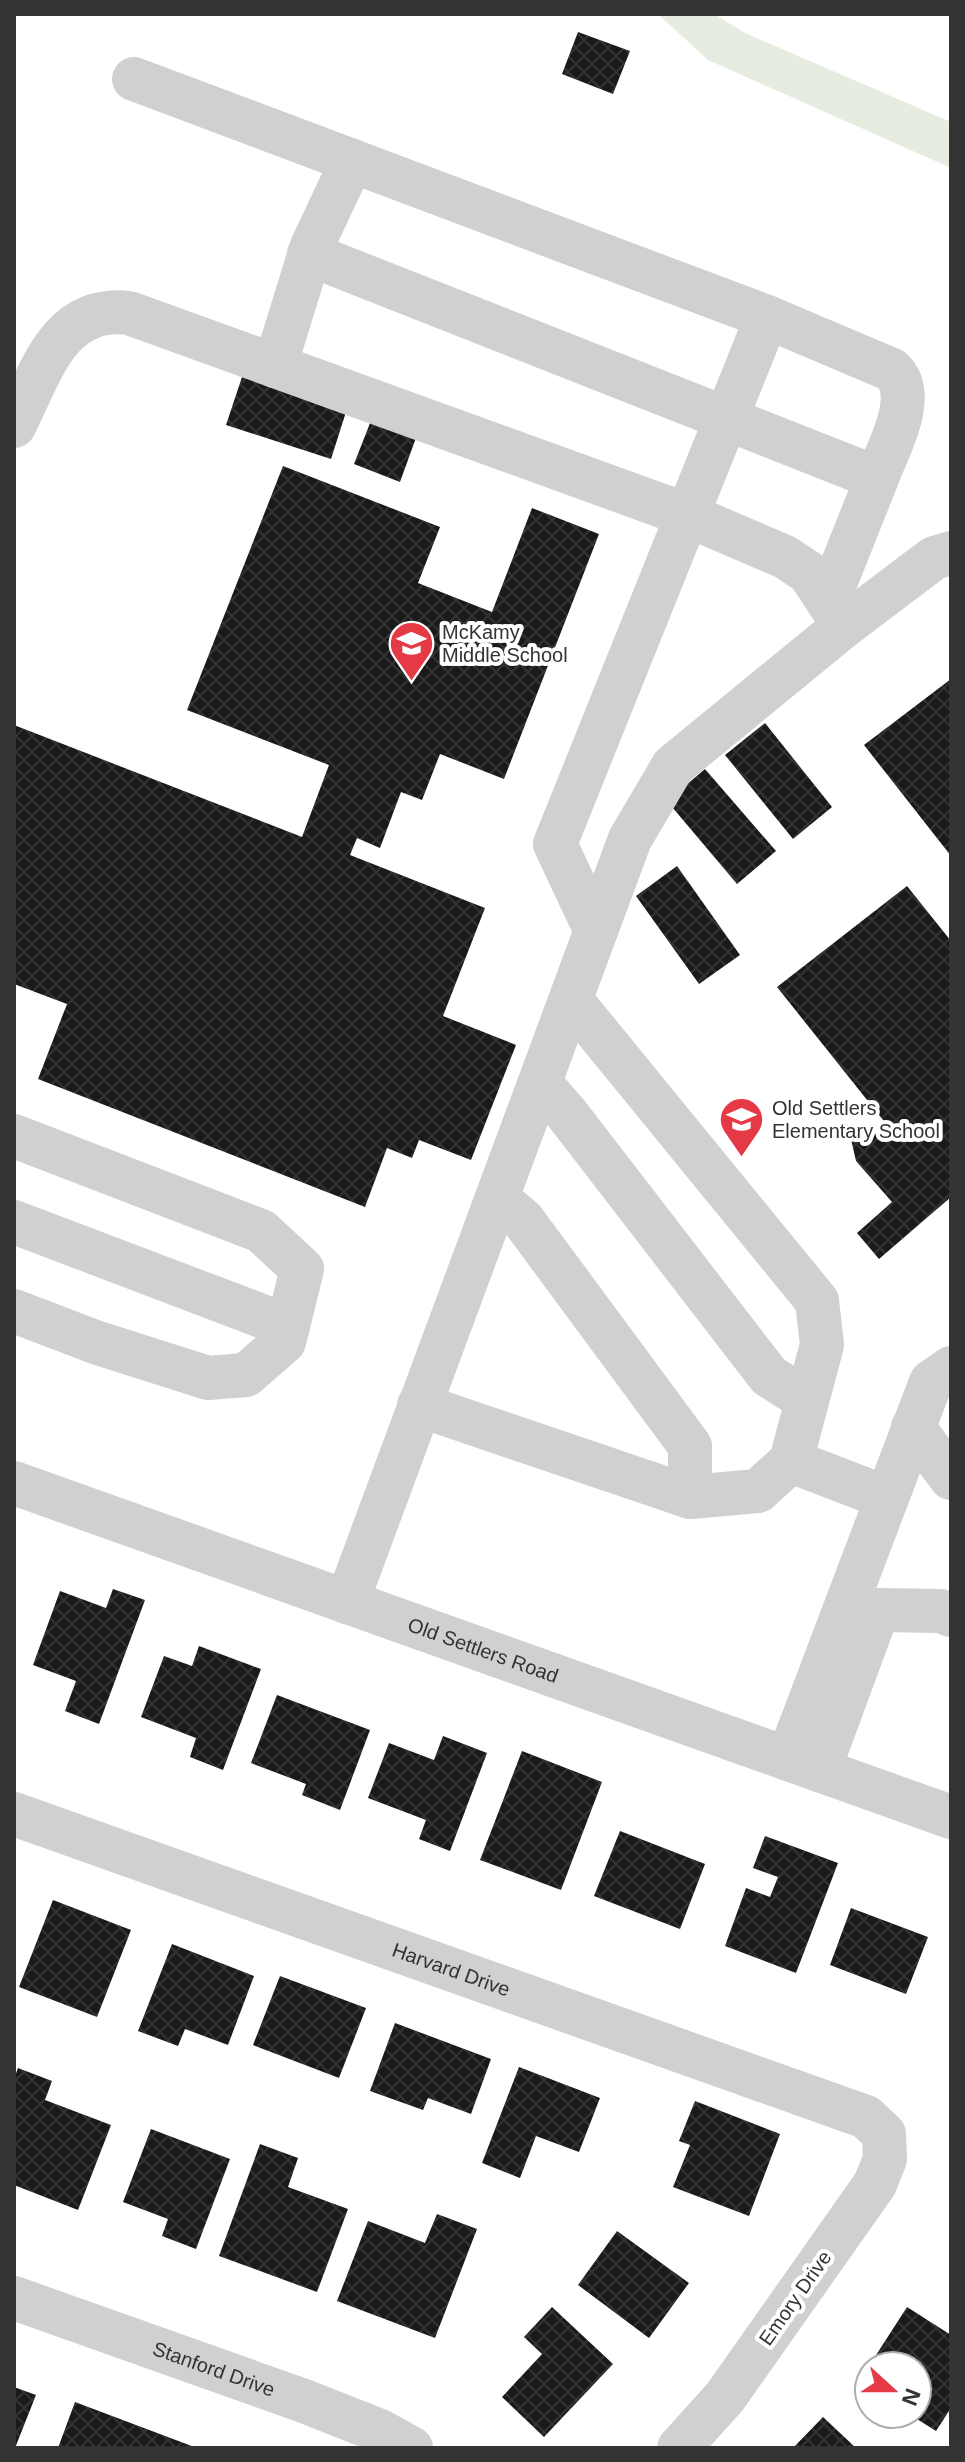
<svg xmlns="http://www.w3.org/2000/svg" width="965" height="2462" font-family="Arial,sans-serif">
	<defs>
		<pattern id="building-cross-hatch" width="8" height="8" patternUnits="userSpaceOnUse" patternTransform="scale(2)"><rect width="8" height="8" fill="#1a1a1a"/><path d="M0 0l8 8M0 8l8-8" fill="none" stroke="#333"/></pattern>
	</defs>
	<rect width="100%" height="100%" fill="#fff"/>
	<!-- grass -->
	<path fill="#e6ecdf" d="M658 14H714L745 33 951 122V168L708 60Z"/>
	<!-- building -->
	<path fill="url(#building-cross-hatch)" d="M578 32 630 51 613 94 562 74Z
		M242 377 346 412 331 459 226 425Z
		M372 418 417 435 400 482 354 464Z
		M283 466 440 527 418 583 492 612 532 508 599 534 504 779 440 754 422 800 401 792 380 848 357 838 350 855 485 908 443 1016 516 1045 471 1160 419 1140 412 1158 387 1148 365 1207 38 1079 67 1004 14 984V725L302 837 329 765 187 710Z
		M951 679V856L864 745Z
		M765 723 832 807 793 839 725 755Z
		M705 769 776 851 737 884 667 801Z
		M677 866 740 955 699 984 636 896Z
		M907 886 951 941V1197L879 1259 857 1233 892 1202 856 1161 851 1139 891 1130 777 987Z
		M113 1589 145 1600 99 1724 65 1711 76 1681 33 1665 60 1591 106 1608Z
		M199 1646 261 1669 223 1770 190 1757 196 1738 141 1717 164 1656 192 1666Z
		M277 1695 370 1730 340 1810 302 1795 306 1784 251 1763Z
		M443 1736 487 1753 450 1851 419 1839 426 1820 368 1798 389 1743 434 1760Z
		M522 1751 602 1782 561 1890 480 1860Z
		M620 1831 705 1864 680 1929 594 1896Z
		M765 1836 838 1863 796 1973 725 1946 746 1888 770 1897 778 1877 753 1868Z
		M53 1900 131 1930 97 2017 19 1987Z
		M851 1908 928 1937 906 1994 830 1965Z
		M172 1944 254 1976 228 2045 185 2029 178 2046 138 2031Z
		M280 1976 366 2008 339 2078 253 2045Z
		M395 2023 491 2059 471 2114 428 2098 423 2110 370 2091Z
		M519 2067 600 2098 579 2152 536 2136 520 2178 482 2163Z
		M18 2068 52 2081 45 2100 111 2125 78 2210 14 2185V2079Z
		M695 2101 780 2134 749 2216 673 2187 690 2145 679 2141Z
		M151 2129 230 2159 196 2249 162 2236 168 2219 123 2202Z
		M260 2144 298 2158 288 2187 348 2209 317 2292 219 2256Z
		M437 2214 477 2229 435 2338 337 2301 368 2221 425 2243Z
		M617 2231 689 2283 649 2338 578 2285Z
		M552 2307 613 2364 544 2437 502 2397 542 2354 524 2337Z
		M907 2307 951 2335V2408L936 2431 909 2414H917V2366H869Z
		M14 2387 36 2395 15 2448H14Z
		M75 2402 197 2448H58Z
		M823 2417 856 2448H793Z"/>
	<g fill="none" stroke-linecap="round" stroke-linejoin="round">
		<!-- minor -->
		<g stroke="#d0d0d0" stroke-width="44">
			<path d="M134 79 767 317 555 844 596 931"/>
			<path d="M309 254 877 478 828 601"/>
			<path d="M767 317 892 370C919 396 888 448 877 478"/>
			<path d="M275 366 312 246 352 161"/>
			<path d="M14 426C41 374 57 305 129 313L687 515 785 557 809 573 844 626"/>
			<path d="M540 1083 567 1114 769 1376 807 1400"/>
			<path d="M14 1136 261 1231 302 1269 284 1342 246 1375 208 1378 95 1342 14 1311"/>
			<path d="M497 1198 523 1220 690 1446V1497"/>
			<path d="M14 1222 288 1326"/>
			<path d="M419 1405 690 1497 758 1491 791 1461 822 1345 817 1301 571 1000"/>
			<path d="M913 1427 951 1478"/>
			<path d="M791 1461 887 1498"/>
			<path id="s1" d="M14 1483 951 1817"/>
			<path d="M347 1602 630 839 673 766 844 626 934 558 951 553"/>
			<path d="M788 1759 931 1382 951 1368"/>
			<path d="M819 1770 878 1610 941 1611 951 1615"/>
			<path id="s2" d="M14 1814 866 2117 884 2134 885 2159 875 2184 725 2397 679 2448"/>
			<path id="s3" d="M14 2298 304 2401 380 2431 411 2448"/>
		</g>
	</g>
	<!-- icons -->
	<defs>
		<symbol id="school-pin" viewBox="-11 -11 22 30"><path d="M0 17L-7.5 6A9.5 9.5 0 1 1 7.5 6Z" fill="#e63946" stroke="#fff"/><path d="M0-5L7-2L0 1L-7-2ZM-4 1L0 2.5L4 1V4Q0 6-4 4Z" fill="#fff"/></symbol>
	</defs>
	<g fill-rule="evenodd">
		<use href="#school-pin" x="386" y="618" width="51" height="69"/>
		<use href="#school-pin" x="716" y="1094" width="51" height="69"/>
	</g>
	<g text-anchor="middle" dominant-baseline="central" stroke-width="8" stroke-linejoin="round" paint-order="stroke">
		<!-- poi labels -->
		<g font-size="20" fill="#333" stroke="#fff" text-anchor="start">
			<text x="442" y="632">McKamy<tspan x="442" dy="23">Middle School</tspan></text>
			<text x="772" y="1108">Old Settlers<tspan x="772" dy="23">Elementary School</tspan></text>
		</g>
		<!-- street labels -->
		<g font-size="20" fill="#333" stroke="#fff">
			<text stroke="none"><textPath href="#s1" startOffset="498">Old Settlers Road</textPath></text>
			<text stroke="none"><textPath href="#s2" startOffset="464">Harvard Drive</textPath></text>
			<text transform="translate(795 2298) rotate(-55)">Emory Drive</text>
			<text stroke="none"><textPath href="#s3" startOffset="212">Stanford Drive</textPath></text>
		</g>
	</g>
	<!-- border -->
	<rect width="965" height="2462" fill="none" stroke="#333333" stroke-width="32"/>
	<!-- north arrow -->
	<g transform="translate(893 2390) rotate(111)"><circle r="38" fill="#ffffff" stroke="#adadad" stroke-width="2"/>
	<path d="M0-6L14 30L0 20L-14 30Z" fill="#e63946"/>
	<text y="-12" font-size="22" font-weight="bold" text-anchor="middle" fill="#333333">N</text>
	</g>
</svg>
